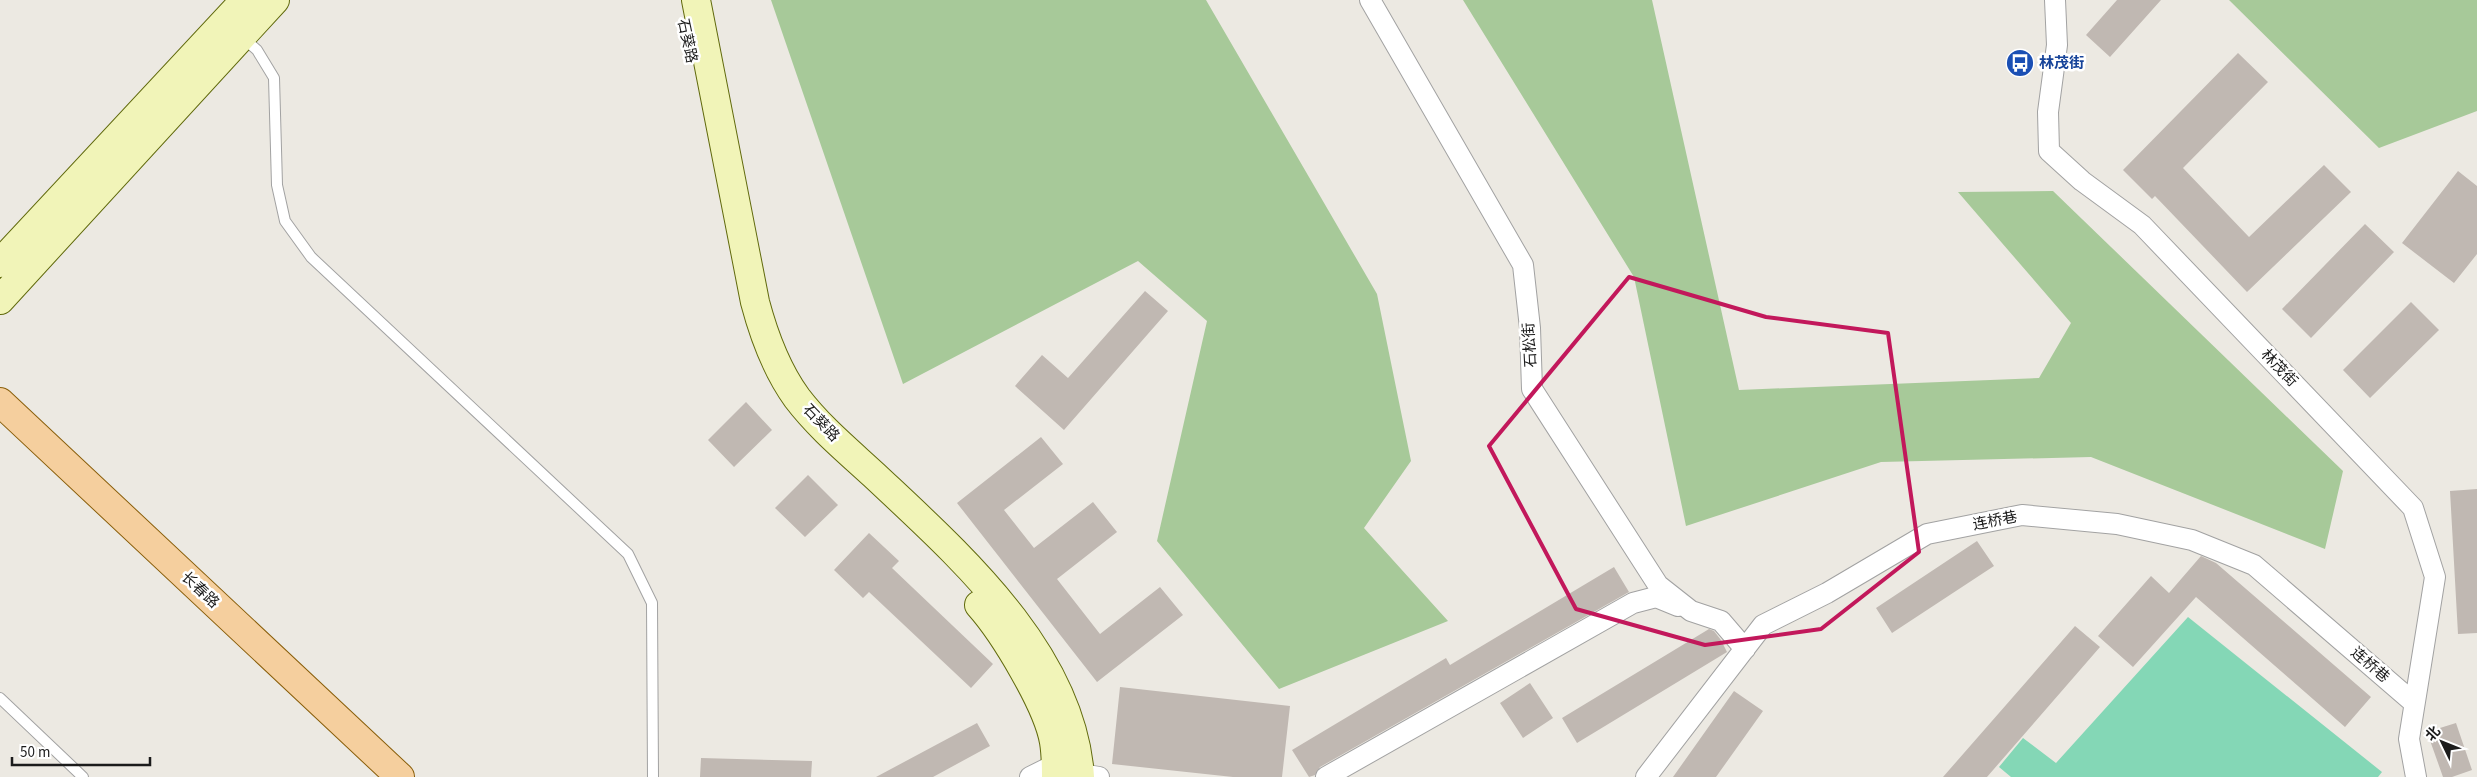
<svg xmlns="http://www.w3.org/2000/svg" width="2477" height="777" font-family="'Source Sans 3','Noto Sans SC',sans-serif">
	<rect width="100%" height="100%" fill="#ece9e2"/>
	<!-- forest -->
	<path fill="#a7c999" d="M771 0H1206L1377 294 1411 461 1364 528 1448 621 1279 689 1157 541 1207 321 1138 261 903 384Z
		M1463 0H1652L1739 390 2039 378 2071 323 1958 192 2053 191 2343 471 2325 549 2091 457 1881 462 1686 526 1634 277Z
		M2229 0H2477V111L2379 148Z"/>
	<!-- pitch -->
	<path fill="#84d7b6" d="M2188 617 2382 772 2378 777H2011L1999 767 2023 738 2056 763Z"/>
	<!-- building -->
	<path fill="#c0b8b2" d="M2117 0H2161L2110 57 2086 35Z
		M2238 53 2268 82 2183 168 2249 237 2324 165 2351 192 2247 292 2155 196 2152 199 2123 170Z
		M2458 171 2477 186V254L2454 283 2402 243Z
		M2365 224 2394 252 2311 338 2282 309Z
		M1145 291 1168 311 1064 430 1015 386 1042 355 1068 378Z
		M2411 302 2439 330 2370 398 2343 370Z
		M746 402 772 430 734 467 708 440Z
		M1041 437 1063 464 1004 510 1034 548 1093 502 1117 532 1057 579 1100 634 1160 587 1183 615 1097 682 957 503Z
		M808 475 838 505 805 537 775 508Z
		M2477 489V633L2458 634 2450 491Z
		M869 533 899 561 892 568 993 664 971 688 869 592 863 598 834 570Z
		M1977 541 1994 566 1892 633 1876 608Z
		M2201 556 2216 563 2371 697 2345 727 2196 597 2133 667 2098 636 2151 576 2169 593Z
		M1614 567 1629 592 1320 767 1315 775 1309 777 1292 750 1446 658 1450 665Z
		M2075 626 2100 647 1987 777H1943Z
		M1709 629 1714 631 1721 640 1727 652 1577 743 1562 718Z
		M1530 683 1553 718 1523 738 1500 703Z
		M1120 687 1290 706 1282 777H1233L1112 764Z
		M1734 691 1763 711 1716 777H1673Z
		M977 723 990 746 933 777H876Z
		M2456 723 2472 770 2452 777H2443L2427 732Z
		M701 758 812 761 811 777H700Z"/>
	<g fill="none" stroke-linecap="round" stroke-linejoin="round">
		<defs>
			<path id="service" d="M242 37 257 50 274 78 277 185 285 221 311 257 628 554 652 603 653 777
				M0 698 83 777"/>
			<path id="minor" d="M1370 0 1523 265 1530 328 1532 389 1658 585 1691 611 1721 621 1745 649
				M2055 0 2057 45 2048 112 2049 151 2082 181 2142 225 2413 508 2435 577 2409 739 2416 777
				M1030 777 1056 764 1080 774 1099 777
				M1326 777 1633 603 1656 597 1678 606
				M1646 777 1763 625 1827 593 1927 534 2022 515 2117 524 2192 540 2254 565 2414 703"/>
			<path id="secondary" d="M696 0 755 302C764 336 776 369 797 398 819 427 848 451 874 475 959 555 1072 653 1080 777
				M0 263 245 0
				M0 300 275 0
				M979 605C1004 633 1048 706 1054 742 1056 754 1056 766 1056 777"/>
			<path id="primary" d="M0 402 400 777"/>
		</defs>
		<!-- service casing -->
		<use href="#service" stroke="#a2a2a2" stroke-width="12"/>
		<!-- minor casing -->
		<use href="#minor" stroke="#a2a2a2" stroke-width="22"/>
		<!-- secondary casing -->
		<use href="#secondary" stroke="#60690c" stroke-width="30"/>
		<!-- primary casing -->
		<use href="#primary" stroke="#895e0a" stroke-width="30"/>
		<!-- service -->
		<use href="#service" stroke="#fff" stroke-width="10"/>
		<!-- minor -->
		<use href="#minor" stroke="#fff" stroke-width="20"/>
		<!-- secondary -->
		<use href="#secondary" stroke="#f1f4b8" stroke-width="28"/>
		<!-- primary -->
		<use href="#primary" stroke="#f5cf9e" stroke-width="28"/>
	</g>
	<!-- marked area -->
	<path fill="none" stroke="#c2185b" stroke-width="4" stroke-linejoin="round" d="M1629 277 1766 317 1888 333 1919 552 1821 629 1705 645 1576 609 1489 446Z"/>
	<!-- icons -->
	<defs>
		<symbol id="bus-disc" viewBox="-11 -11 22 22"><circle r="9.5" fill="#1a4fb4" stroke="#fff"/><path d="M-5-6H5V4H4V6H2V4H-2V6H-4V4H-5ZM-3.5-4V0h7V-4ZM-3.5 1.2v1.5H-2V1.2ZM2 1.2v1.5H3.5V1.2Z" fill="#fff"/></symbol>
	</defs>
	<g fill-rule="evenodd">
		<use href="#bus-disc" x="2004" y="47" width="32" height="32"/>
	</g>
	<g text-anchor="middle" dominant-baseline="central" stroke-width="5" stroke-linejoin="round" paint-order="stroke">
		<!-- street labels -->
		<g font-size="15" fill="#1b1b1b" stroke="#fff">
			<text transform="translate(687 41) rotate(78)">石葵路</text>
			<text transform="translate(1530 345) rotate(-93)">石松街</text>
			<text transform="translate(2279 368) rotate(46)">林茂街</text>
			<text transform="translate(821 423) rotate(46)">石葵路</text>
			<text transform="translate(1995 521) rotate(-11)">连桥巷</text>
			<text transform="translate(200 590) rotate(43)">长春路</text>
			<text transform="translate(2370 665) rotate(41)">连桥巷</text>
		</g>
		<!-- transit labels -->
		<g font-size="15" font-weight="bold" fill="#164399" stroke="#fff" text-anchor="start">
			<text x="2039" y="63">林茂街</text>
		</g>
	</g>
	<!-- north arrow -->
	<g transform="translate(2442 742) rotate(313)" stroke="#ffffff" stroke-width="4" paint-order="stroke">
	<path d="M0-4L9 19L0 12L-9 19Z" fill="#1b1b1b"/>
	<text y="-8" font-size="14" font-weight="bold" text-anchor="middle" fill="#1b1b1b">北</text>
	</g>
	<!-- scale -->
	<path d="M12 757v8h138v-8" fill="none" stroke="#1b1b1b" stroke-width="2.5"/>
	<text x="20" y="757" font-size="15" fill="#1b1b1b" stroke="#ffffff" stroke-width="4" paint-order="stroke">50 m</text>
</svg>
